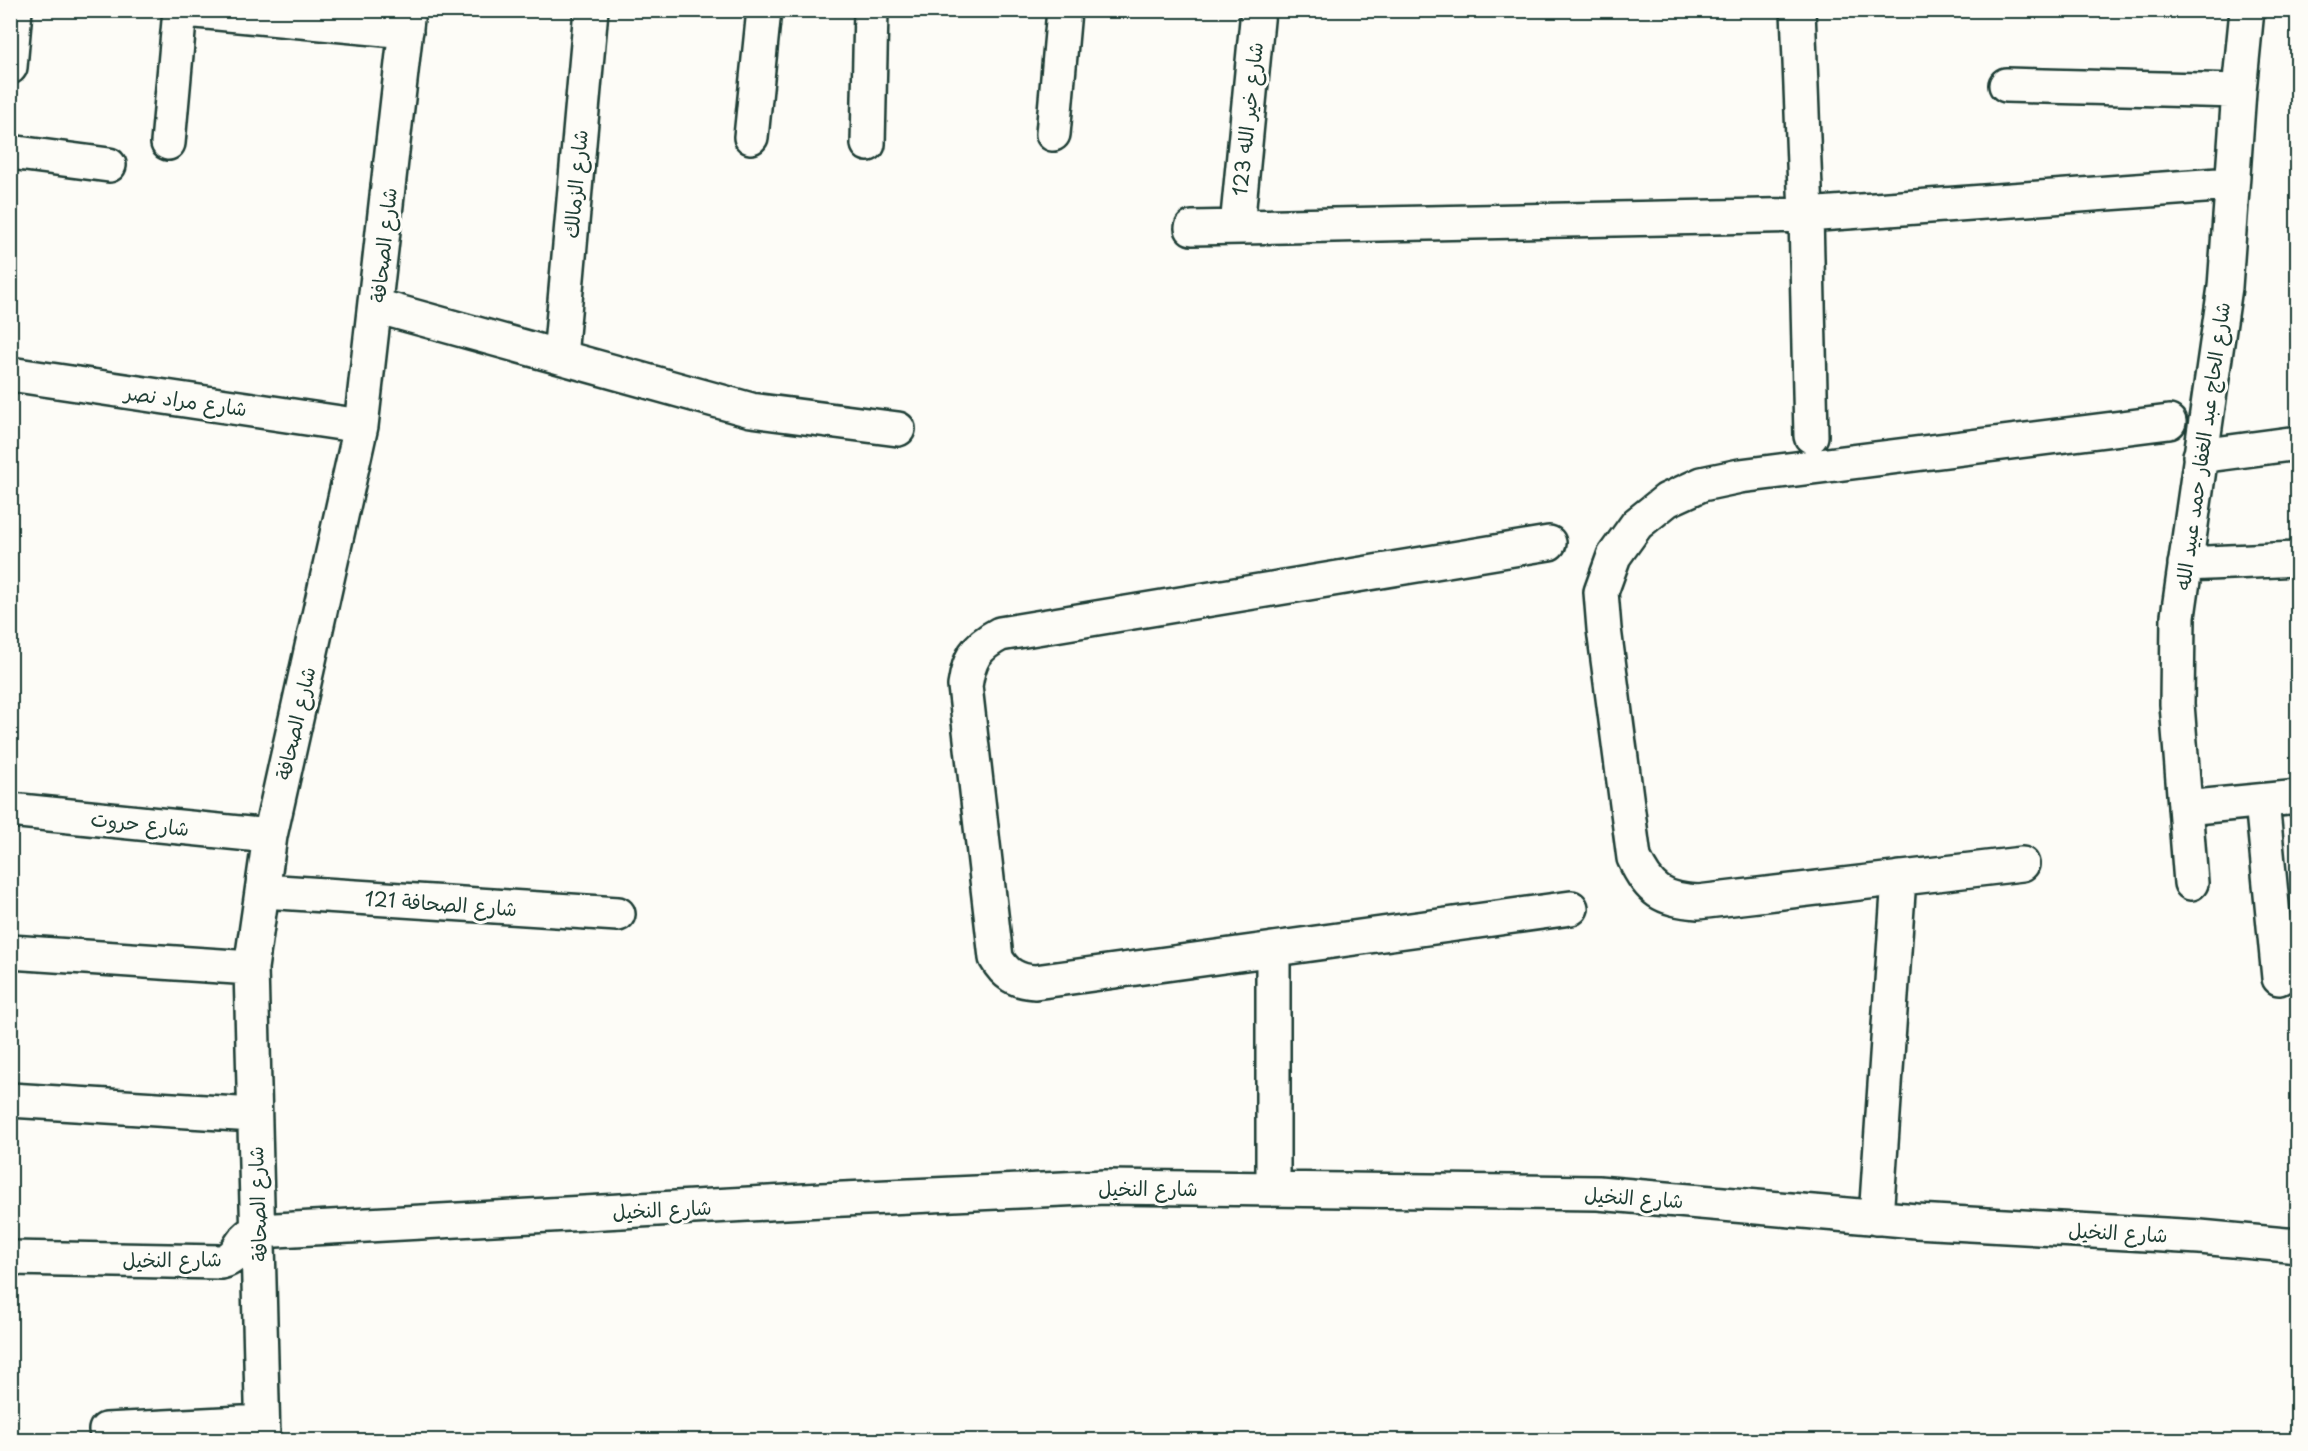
<svg xmlns="http://www.w3.org/2000/svg" width="2308" height="1451" font-family="'Playpen Sans','Playpen Sans Arabic',sans-serif">
	<rect width="100%" height="100%" fill="#fdfcf7"/>
	<filter id="ink" filterUnits="userSpaceOnUse"><feTurbulence type="fractalNoise" baseFrequency=".0167" numOctaves="2"/><feDisplacementMap in="SourceGraphic" scale="12" xChannelSelector="R" yChannelSelector="G"/><feConvolveMatrix kernelMatrix="1 2 1 2 8 2 1 2 1" color-interpolation-filters="sRGB"/></filter>
	<g filter="url(#ink)">
		<g fill="none" stroke-linecap="round" stroke-linejoin="round">
			<defs>
				<path id="minor" d="M186 10 406 31
					M1798 10 1806 215 1811 436
					M10 67 15 10
					M2006 85 2239 91
					M1053 134 1064 10
					M751 137 764 10
					M168 143 180 10
					M868 144 871 10
					M10 152 109 165
					M1237 227 1258 10
					M1192 228 1806 215 2232 184
					M376 306 751 410 898 429
					M560 357 591 10
					M10 374 361 426
					M2200 456 2298 443
					M1549 543 1000 634C975 647 969 659 965 686L996 958C1005 974 1016 981 1035 982L1571 908
					M2185 564 2298 559
					M2262 801 2279 978
					M2185 808 2298 797
					M10 810 270 836
					M2022 864 1698 902C1663 900 1649 891 1634 858L1604 629 1601 592 1614 556 1637 524 1667 500 1702 484 1740 476 2169 422
					M2191 883 2177 704 2178 616 2225 287 2239 91 2247 10
					M263 891 618 914
					M10 952 251 968
					M10 1100 254 1115
					M1273 1189V949
					M1876 1218 1899 878
					M10 1258 221 1262C242 1257 237 1238 258 1231L822 1200 1105 1187 1598 1193 1916 1221 2200 1237 2298 1246
					M106 1430 262 1422
					M263 1440 251 968 270 836 361 426 408 10"/>
			</defs>
			<!-- minor casing -->
			<use href="#minor" stroke="#1f3d34" stroke-width="38"/>
			<!-- minor -->
			<use href="#minor" stroke="#fdfcf7" stroke-width="33"/>
		</g>
	</g>
	<g text-anchor="middle" dominant-baseline="central" stroke-width="6" stroke-linejoin="round" paint-order="stroke">
		<!-- street labels -->
		<g font-size="20" fill="#1f3d34" stroke="#fdfcf7">
			<text transform="translate(1247 119) rotate(-84)">شارع خير الله 123</text>
			<text transform="translate(575 184) rotate(-85)">شارع الزمالك</text>
			<text transform="translate(383 245) rotate(-84)">شارع الصحافة</text>
			<text transform="translate(186 400) rotate(8)">شارع مراد نصر</text>
			<text transform="translate(2202 446) rotate(-82)">شارع الحاج عبد الغفار حمد عبيد الله</text>
			<text transform="translate(295 723) rotate(-77)">شارع الصحافة</text>
			<text transform="translate(140 823) rotate(6)">شارع حروت</text>
			<text transform="translate(441 903) rotate(4)">شارع الصحافة 121</text>
			<text x="1148" y="1188">شارع النخيل</text>
			<text transform="translate(1634 1197) rotate(4)">شارع النخيل</text>
			<text transform="translate(257 1204) rotate(-92)">شارع الصحافة</text>
			<text transform="translate(662 1209) rotate(-3)">شارع النخيل</text>
			<text transform="translate(2118 1232) rotate(3)">شارع النخيل</text>
			<text transform="translate(172 1259) rotate(-1)">شارع النخيل</text>
		</g>
	</g>
	<!-- margin -->
	<rect width="2308" height="1451" fill="none" stroke="#fdfcf7" stroke-width="36"/>
	<rect x="18" y="18" width="2272" height="1415" fill="none" stroke="#1f3d34" stroke-width="2" filter="url(#ink)"/>
</svg>
